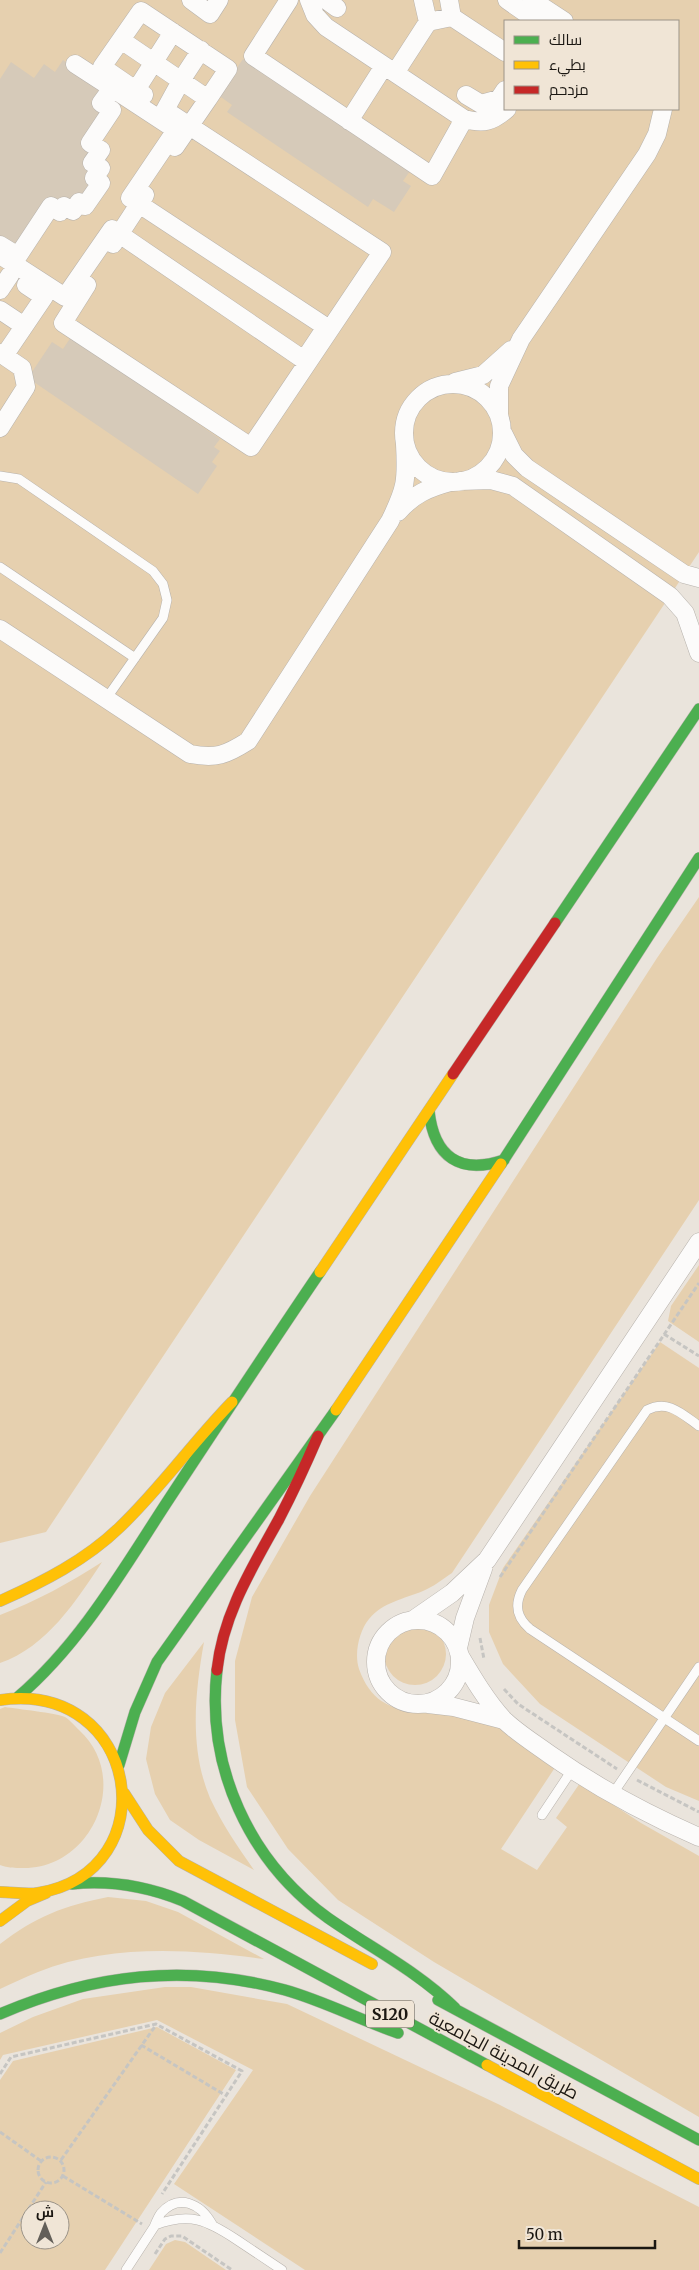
<svg xmlns="http://www.w3.org/2000/svg" width="699" height="2270" font-family="Merriweather,Cairo,serif">
	<rect width="100%" height="100%" fill="#eae4dc"/>
	<!-- green -->
	<path fill="#e6d0af" fill-rule="evenodd" d="M0 0H699V552L46 1532 0 1543ZM505 21H678V109H505Z
		M699 897V1200L452 1573C443 1579 433 1587 423 1591 404 1599 383 1602 369 1619 359 1631 354 1654 359 1669 381 1731 436 1703 484 1716 490 1718 497 1725 503 1729 521 1741 539 1753 556 1766L501 1849 537 1870 567 1827 556 1818 580 1783 641 1823 699 1856V2117L434 1962 338 1900 288 1849 247 1787 235 1720V1661L252 1597 310 1496 657 958Z
		M699 1265V1342L668 1321 671 1306Z
		M660 1342 699 1368V1801L666 1787 540 1704 503 1664 489 1632V1605L503 1568Z
		M102 1562C76 1601 47 1647 0 1663V1615C37 1601 69 1583 102 1562Z
		M384 1654a31 31 0 1 1 62 0a31 31 0 1 1-62 0Z
		M204 1642C195 1693 189 1748 210 1798 222 1824 238 1847 254 1870L199 1840 170 1820 155 1794 146 1759 151 1727 165 1693Z
		M5 1707C17 1709 56 1713 65 1717 70 1720 75 1726 79 1730 132 1778 92 1869 23 1868 15 1868 8 1868 0 1865V1709Z
		M108 1897 146 1901 178 1912 264 1959C190 1949 109 1944 38 1972 25 1977 13 1983 0 1989V1944C37 1916 63 1906 108 1897Z
		M165 1987H191L287 2004 500 2105 699 2207V2270H305L174 2184 253 2070 157 2020 3 2055 0 2060V2033L33 2017 83 1999Z
		M157 2027 236 2070 105 2270H0V2080L13 2061ZM30 2210H60V2240H30Z
		M175 2240 185 2242 226 2270H149L166 2244Z"/>
	<!-- building -->
	<path fill="#d6cab9" d="M243 59 410 171 403 181 411 186 394 212 373 199 368 207 227 112 232 105 218 95Z
		M63 60 108 90V111L86 143 97 184 72 206 64 201 16 250 0 239V79L11 62 34 78 44 64 55 72Z
		M71 337 220 439 214 447 220 451 212 462 217 466 198 494 28 378 52 342 63 349Z"/>
	<g fill="none" stroke-linecap="round" stroke-linejoin="round">
		<defs>
			<path id="lane" d="M0 476 19 479 153 571 163 584 167 600 163 618 106 699
				M0 567 135 658
				M699 1426C682 1414 668 1399 647 1410L522 1590C514 1606 517 1618 530 1629L699 1741
				M612 1795 699 1667
				M542 1815 572 1770
				M155 2225C190 2212 207 2220 237 2240 252 2250 267 2260 282 2270
				M126 2270C135 2256 145 2241 154 2227 156 2222 158 2217 161 2213 179 2193 201 2204 212 2224"/>
			<path id="street" d="M191 0 210 14 219 0
				M289 0 253 56 432 176 464 119
				M309 0 315 15 326 27 464 119C484 124 492 122 507 109
				M326 0 337 8
				M423 0 428 22
				M449 0 452 17 505 52
				M507 0 537 21
				M532 0 564 21
				M121 40 208 99 228 69 141 11 102 67 134 89
				M75 64 112 88
				M395 73 428 22 452 17
				M144 95 136 90 173 32
				M466 95 481 104 499 99 505 90
				M349 121 384 66
				M175 147 208 99
				M113 244 145 195
				M0 245 18 256 51 206 60 212 64 206 73 211 79 202 85 206 101 183 94 178 101 168 92 163 101 150 90 143 112 110 101 103 112 88 176 130 130 198 326 327 304 360 112 229 65 297 0 255
				M87 285 63 323 251 447 382 252 165 110 182 79 201 50
				M0 290 10 275
				M0 310 24 326
				M0 353 22 368 26 387 0 428
				M4 356 44 297 26 285
				M455 382 483 375 511 350
				M404 433a49 49 0 1 1 98 0a49 49 0 1 1-98 0Z
				M499 414V386L521 339 647 154 657 134 663 109
				M502 431 514 455 527 468 684 574 699 578
				M460 481 491 480 513 486 670 596 685 613 699 653
				M398 512C414 494 428 488 450 482
				M0 629 190 754C216 759 226 755 248 741L390 521C406 488 407 481 405 444
				M376 1662a42 42 0 1 1 84 0a42 42 0 1 1-84 0Z
				M413 1620 452 1593 487 1560 699 1242
				M458 1648 465 1618 483 1569
				M460 1656C473 1678 486 1700 503 1719 516 1732 534 1743 549 1754 596 1787 646 1814 699 1837
				M428 1704 454 1707 504 1720"/>
			<path id="fast" d="M555 923 699 709
				M429 1111C434 1157 460 1175 504 1160
				M501 1164 699 858
				M217 1670C206 1767 249 1861 328 1918 371 1948 417 1971 455 2008
				M18 1697C82 1642 123 1569 169 1499 219 1423 269 1347 320 1272
				M119 1765 135 1712 157 1662 336 1410
				M72 1884C111 1880 146 1886 183 1901L487 2065
				M438 2000 699 2140
				M0 2014C93 1974 186 1963 285 1990 324 2001 360 2020 398 2033"/>
			<path id="slow" d="M320 1272 453 1074
				M336 1410 501 1164
				M0 1601C43 1582 86 1560 120 1527 160 1489 193 1442 232 1402
				M0 1700C140 1680 169 1871 38 1893 26 1895 12 1892 0 1892
				M124 1793 148 1830 179 1861 372 1964
				M0 1921 27 1901 46 1893
				M487 2065 699 2179"/>
			<path id="jam" d="M453 1074 555 923
				M217 1670C223 1614 252 1568 279 1519 293 1492 306 1464 318 1436"/>
		</defs>
		<!-- lane casing -->
		<use href="#lane" stroke="#b7b2ac" stroke-width="10"/>
		<!-- street casing -->
		<use href="#street" stroke="#b7b2ac" stroke-width="19"/>
		<!-- fast casing -->
		<use href="#fast" stroke="#b7b2ac" stroke-width="12"/>
		<!-- slow casing -->
		<use href="#slow" stroke="#b7b2ac" stroke-width="12"/>
		<!-- jam casing -->
		<use href="#jam" stroke="#b7b2ac" stroke-width="12"/>
		<!-- path -->
		<path stroke="#c6c5c2" stroke-width="3" stroke-dasharray="5 2.5" stroke-linecap="butt" d="M664 1334 699 1356
			M500 1577 699 1283
			M480 1638 484 1659
			M504 1689 518 1704 617 1769
			M637 1780 699 1812
			M141 2045 225 2095
			M0 2074 11 2057 156 2024 242 2071 162 2194
			M0 2132 41 2161
			M38 2170a13 13 0 1 1 26 0a13 13 0 1 1-26 0Z
			M61 2160 156 2025
			M63 2176 142 2224
			M0 2253 46 2182
			M155 2254 165 2239 171 2236H182L232 2270"/>
		<!-- lane -->
		<use href="#lane" stroke="#fcfbfa" stroke-width="9"/>
		<!-- street -->
		<use href="#street" stroke="#fcfbfa" stroke-width="18"/>
		<!-- fast -->
		<use href="#fast" stroke="#4caf50" stroke-width="11"/>
		<!-- slow -->
		<use href="#slow" stroke="#ffc107" stroke-width="11"/>
		<!-- jam -->
		<use href="#jam" stroke="#c62828" stroke-width="11"/>
	</g>
	<g text-anchor="middle" dominant-baseline="central" stroke-width="4" stroke-linejoin="round" paint-order="stroke">
		<!-- shield labels -->
		<rect fill="#f0e5d6" stroke="#5b554d" stroke-width="1" x="366" y="2000.5" width="48" height="27" rx="4"/>
		<g font-size="16" font-weight="bold" fill="#1b1712">
			<text x="390" y="2014">S120</text>
		</g>
		<!-- street labels -->
		<g font-size="18" fill="#1b1712" stroke="#f0e5d6">
			<text transform="translate(504 2055) rotate(28)">طريق المدينة الجامعية</text>
		</g>
	</g>
	<!-- legend -->
	<rect x="504" y="20" width="175" height="90" fill="#f0e5d6" stroke="#9b9388"/>
	<rect x="514" y="36" width="25" height="8" fill="#4caf50" stroke="#9b9388"/>
	<text x="549" y="45" font-size="15" fill="#1b1712">سالك</text>
	<rect x="514" y="61" width="25" height="8" fill="#ffc107" stroke="#9b9388"/>
	<text x="549" y="70" font-size="15" fill="#1b1712">بطيء</text>
	<rect x="514" y="86" width="25" height="8" fill="#c62828" stroke="#9b9388"/>
	<text x="549" y="95" font-size="15" fill="#1b1712">مزدحم</text>
	<!-- north arrow -->
	<g transform="translate(45 2225)"><circle r="24" fill="#f0e5d6" stroke="#9b9388"/>
	<path d="M0-4L9 19L0 12L-9 19Z" fill="#635f59"/>
	<text y="-8" font-size="14" font-weight="bold" text-anchor="middle" fill="#1b1712">ش</text>
	</g>
	<!-- scale -->
	<path d="M519 2240v8h136v-8" fill="none" stroke="#1b1712" stroke-width="2.5"/>
	<text x="526" y="2240" font-size="15" fill="#1b1712" stroke="#f0e5d6" stroke-width="4" paint-order="stroke">50 m</text>
</svg>
